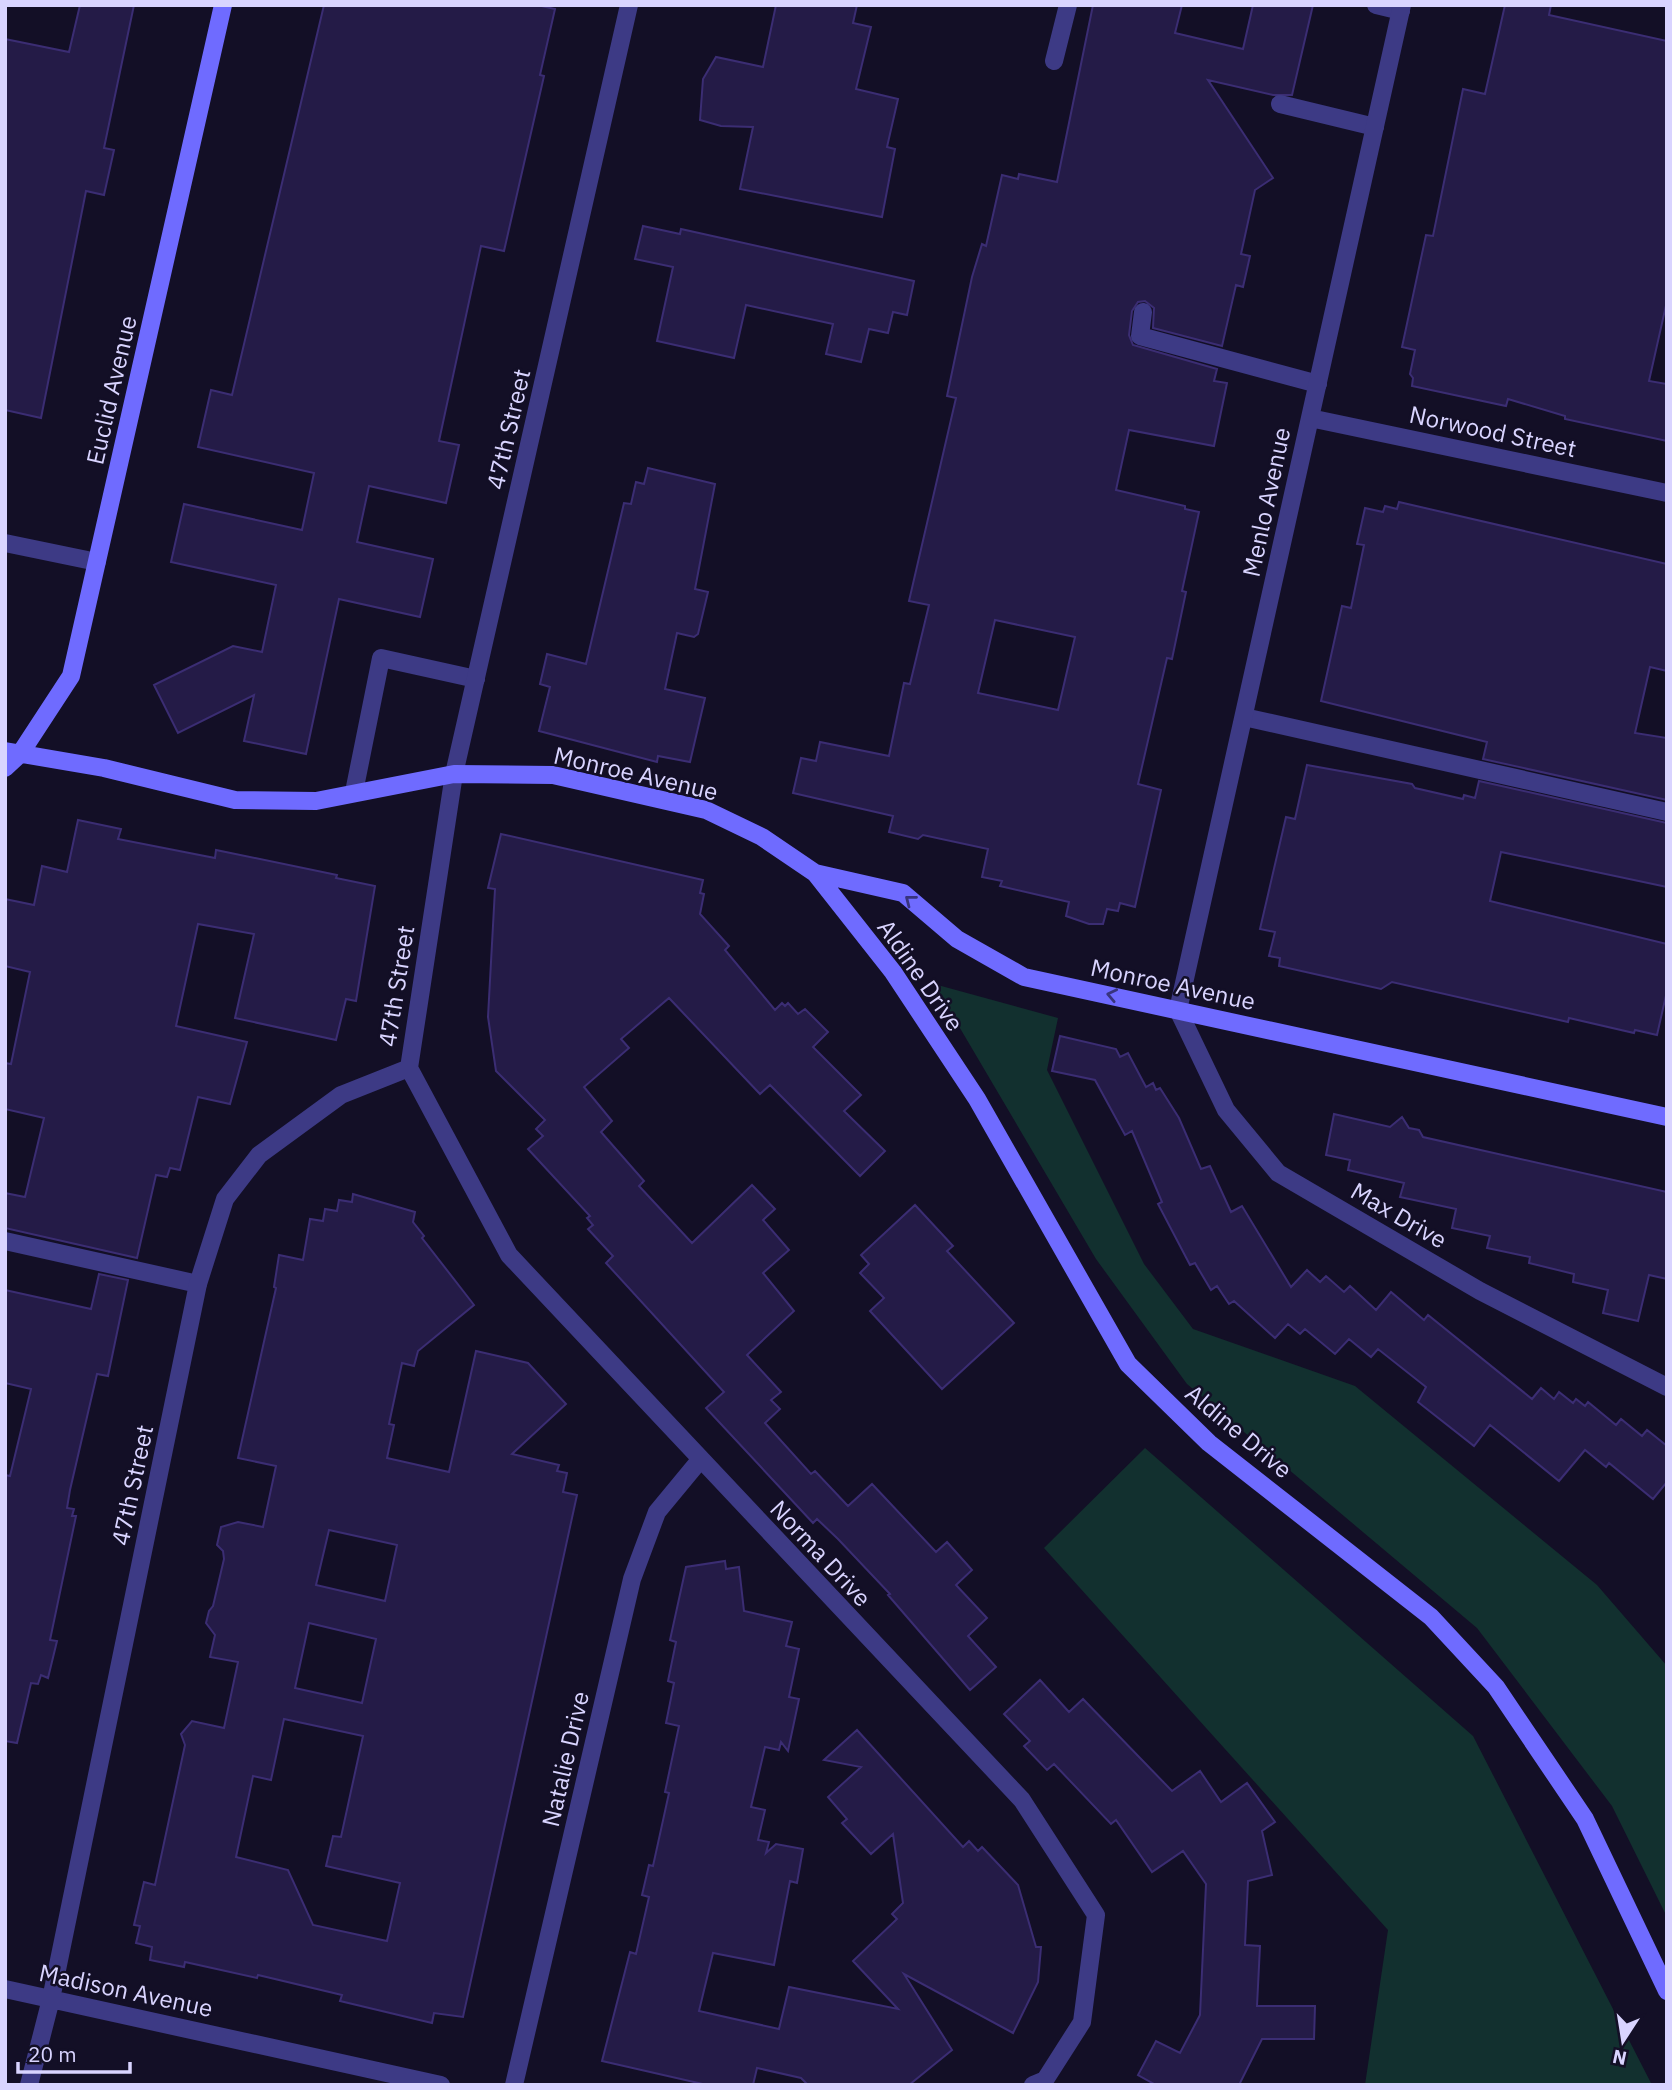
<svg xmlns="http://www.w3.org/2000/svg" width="1672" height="2090" font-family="'IBM Plex Sans',sans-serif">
	<rect width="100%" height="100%" fill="#130f26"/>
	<!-- green -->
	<path fill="#12302f" d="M934 984 1058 1018 1047 1070 1144 1264 1193 1329 1355 1386 1597 1585 1667 1666V1917L1612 1806 1477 1628 1187 1384 1096 1259Z
		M1145 1448 1473 1736 1652 2085H1365L1388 1930 1044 1548Z"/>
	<!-- building -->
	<path fill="#241b47" stroke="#3b2d73" stroke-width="2" fill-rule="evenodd" d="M80 5H134L104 148 114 150 104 195 86 191 41 418 5 410V39L69 52Z
		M324 5H537L555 9 540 75 544 76 504 251 481 246 439 441 459 445 446 503 369 486 357 542 433 559 420 617 339 599 306 754 244 741 254 695 178 733 154 685 233 646 262 652 276 585 171 562 184 504 302 530 314 473 198 447 211 390 232 395Z
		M776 5H857L853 23 871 27 856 89 898 99 887 147 895 149 882 217 740 189 753 127 721 126 700 120 703 79 716 57 763 67Z
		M1093 5H1182L1175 33 1243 49 1253 5H1313L1292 95H1273L1208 80 1273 178 1255 190 1241 254 1250 256 1243 287 1236 285 1222 346 1153 328 1154 308 1145 301 1138 302 1132 311 1129 335 1133 345 1217 369 1214 381 1227 383 1214 446 1129 430 1116 490 1185 506V509L1199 512 1182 591 1186 592 1172 659 1167 658 1138 784 1161 790 1135 907 1120 903 1118 911 1107 909 1103 924H1089L1066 916 1069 902 1000 886 1002 881 982 877 988 849 923 835 918 839 889 832 893 816 793 793 801 758 816 761 820 742 889 756 904 683 910 684 929 605 909 601 956 398 947 396 972 277 982 244 986 246 1002 175 1018 179 1019 174 1057 182ZM995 620 1075 637 1058 710 978 693Z
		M1505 5H1551L1549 15 1667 41V301L1649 381 1667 384V441L1565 419V416L1508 399 1506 406 1412 386 1413 378 1410 374 1415 350 1402 347 1426 235 1433 236 1463 89 1485 94Z
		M643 226 680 234 681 229 914 281 907 315 893 312 888 333 869 329 861 362 826 354 833 324 746 305 734 358 657 341 673 267 635 259Z
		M648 468 715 484 695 589 708 592 698 634 694 637 677 633 665 689 705 698 690 762 658 756 657 762 539 731 550 687 540 684 547 654 586 664 624 503 631 504 636 482 644 484Z
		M1399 502 1667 564V671L1650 667 1635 733 1667 738V800L1483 759 1487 742 1321 701 1342 606 1351 608 1364 545 1357 544 1365 508 1383 512 1385 506 1397 509Z
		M1307 765 1412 784 1415 788 1463 799 1464 795 1475 798 1479 781 1667 823V887L1501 852 1490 901 1667 944V991L1657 1035 1635 1030 1634 1033 1569 1018 1568 1022 1392 982 1381 989 1279 966 1280 958 1269 956 1275 932 1260 929 1286 817 1295 819Z
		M78 820 121 829 118 839 215 858 216 850 337 875 336 878 375 886 356 1001 346 999 336 1040 235 1018 254 934 198 924 176 1026 247 1042 230 1104 198 1097 180 1170 170 1168 167 1177 156 1175 137 1258 5 1228V1193L25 1197 44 1118 5 1109V1063L11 1064 30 972 5 966V899L34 905 42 866 67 872Z
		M501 834 703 880 700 893 704 894 700 914 729 946 725 950 775 1010 782 1003 785 1006 788 1003 798 1014 805 1009 828 1032 813 1047 861 1095 844 1111 885 1151 860 1176 770 1085 760 1094 669 998 621 1039 629 1048 584 1087 612 1121 601 1132 644 1181 639 1186 692 1243 752 1185 775 1209 763 1220 789 1250 763 1273 794 1311 747 1355 781 1392 771 1400 780 1409 765 1423 811 1474 815 1471 848 1506 872 1484 936 1552 947 1542 972 1570 956 1585 987 1618 968 1636 996 1667 970 1690 888 1595 890 1594 838 1539 817 1519 813 1523 706 1408 724 1392 606 1263 613 1256 588 1229 593 1225 587 1218 590 1216 528 1149 543 1136 536 1129 545 1120 496 1071 488 1017 495 889 488 888Z
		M1060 1036 1116 1049 1120 1057 1128 1053 1146 1087 1153 1083 1156 1090 1160 1088 1179 1118 1201 1169 1210 1166 1231 1212 1242 1206 1291 1287 1307 1270 1320 1282 1326 1276 1344 1292 1350 1286 1376 1310 1391 1292 1424 1320 1428 1315 1532 1399 1541 1388 1554 1399 1559 1392 1573 1403 1576 1399 1585 1406 1588 1402 1616 1425 1621 1419 1642 1436 1647 1430 1667 1446V1482L1653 1499 1609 1463 1606 1467 1585 1450 1559 1481 1490 1425 1474 1446 1418 1402 1426 1387 1378 1349 1371 1357 1349 1339 1335 1354 1305 1329 1300 1334 1288 1324 1275 1338 1234 1301 1229 1304 1217 1286 1211 1290 1195 1263 1190 1265 1158 1204 1162 1202 1132 1131 1125 1135 1095 1080 1052 1071Z
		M1334 1114 1390 1127 1402 1117 1409 1128 1419 1130 1423 1137 1667 1192V1279L1649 1275 1638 1321 1603 1313 1608 1290 1573 1282 1574 1274 1529 1263 1530 1257 1487 1248 1490 1236 1452 1228 1456 1209 1400 1197 1404 1183 1348 1170 1350 1160 1326 1155Z
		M353 1194 415 1212 413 1222 424 1236 422 1238 474 1305 418 1351 414 1366 402 1363 389 1424 394 1425 387 1458 449 1472 476 1351 528 1363 566 1404 512 1454 559 1465 557 1471 567 1473 563 1492 577 1495 463 2017 434 2013 432 2023 340 2001 342 1995 258 1975 257 1978 185 1962 184 1967 150 1960 152 1947 136 1943 140 1926 134 1925 144 1882 155 1885 185 1745 181 1734 192 1721 224 1728 238 1662 210 1657 215 1635 206 1623 209 1611 213 1606 224 1559 223 1551 217 1545 221 1527 238 1522 263 1527 276 1466 238 1458 276 1288 274 1287 279 1255 303 1260 310 1219 323 1221 325 1209 337 1211 339 1200 352 1202ZM329 1530 397 1545 385 1601 316 1585ZM309 1623 376 1639 362 1703 295 1688ZM284 1719 363 1736 341 1837 333 1836 326 1866 400 1883 387 1941 313 1925 288 1870 236 1857 253 1776 271 1780Z
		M915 1205 953 1246 947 1251 1014 1323 942 1389 870 1311 884 1298 860 1273 869 1264 861 1255Z
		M99 1274 128 1280 108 1376 97 1374 70 1490 67 1508 74 1509 72 1516H76L50 1640 57 1641 48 1678 41 1675 38 1684 31 1683 17 1743 5 1741V1475L10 1476 31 1389 5 1383V1290L91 1309Z
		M725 1561 726 1569 739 1567 744 1611 792 1622 786 1646 799 1649 789 1697 799 1699 788 1751 781 1742 779 1750 765 1747 751 1807 765 1810 758 1840 769 1842 766 1853 776 1844 803 1849 797 1883 790 1881 774 1965 713 1953 699 2011 779 2029 789 1987 898 2009 853 1961 897 1919 892 1914 903 1903 893 1834 871 1854 842 1823 847 1819 828 1797 861 1767 824 1760 857 1730 963 1847 969 1841 978 1851 982 1847 1018 1885 1036 1947H1041L1038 1982 1013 2033 904 1974 952 2050 909 2085H808L801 2078 757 2068 753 2085H707L602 2061 630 1952 636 1954 649 1897 642 1895 649 1865 653 1866 669 1793 665 1792 679 1726 666 1723 674 1683 668 1681 676 1642 670 1640 686 1567Z
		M1040 1680 1069 1712 1083 1699 1172 1791 1200 1771 1221 1802 1247 1783 1275 1822 1262 1831 1272 1875 1248 1881 1245 1945 1260 1946 1257 2006H1315L1314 2039H1262L1239 2085H1156L1138 2075 1156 2041 1180 2053 1200 2015 1206 1884 1183 1851 1152 1872 1116 1820 1111 1824 1054 1764 1047 1770 1024 1746 1030 1741 1004 1714Z"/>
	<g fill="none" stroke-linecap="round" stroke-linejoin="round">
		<!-- lane -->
		<path stroke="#3d3a85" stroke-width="18" d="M1376 5 1401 11
			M1054 61 1068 5
			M1280 104 1375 127
			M1143 312 1140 336 1318 384
			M5 543 97 562
			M1244 717 1667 812
			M354 792 381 658 476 679
			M5 1241 198 1284"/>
		<!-- street -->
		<path stroke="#3d3a85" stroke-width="18" d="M1402 5 1178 1010 1226 1110 1278 1173 1480 1291 1667 1387
			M1310 418 1667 493
			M409 1068 509 1255 1022 1800 1096 1915 1082 2022 1045 2080 1033 2085
			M409 1068 454 774 629 5
			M5 1989 441 2085
			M29 2085 51 1999 198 1284 225 1199 259 1155 341 1095 409 1068
			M514 2085 632 1579 657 1512 700 1460"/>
		<!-- secondary -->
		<path stroke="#6f6bff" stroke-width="18" d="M5 751 104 768 235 800 316 801 454 774 553 775 706 810 762 837 815 873 903 893 957 939 1024 977 1667 1117
			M5 768 20 754 71 676 223 5
			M815 873 893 972 977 1099 1128 1364 1209 1443 1431 1617 1496 1687 1585 1819 1667 1991"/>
	</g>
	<!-- one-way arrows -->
	<defs><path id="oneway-chevron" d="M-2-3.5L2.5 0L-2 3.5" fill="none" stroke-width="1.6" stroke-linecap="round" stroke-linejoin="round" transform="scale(1.75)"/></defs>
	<g stroke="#38347d">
		<use href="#oneway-chevron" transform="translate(910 900) rotate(-142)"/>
		<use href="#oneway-chevron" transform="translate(1112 995) rotate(-168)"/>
	</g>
	<g text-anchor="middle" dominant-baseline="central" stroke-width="5" stroke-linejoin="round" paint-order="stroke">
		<!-- street labels -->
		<g font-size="24" fill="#d9d4ff" stroke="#130f26">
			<text transform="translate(111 390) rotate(-77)">Euclid Avenue</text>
			<text transform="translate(508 429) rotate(-77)">47th Street</text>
			<text transform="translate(1493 431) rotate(12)">Norwood Street</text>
			<text transform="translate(1266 502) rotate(-78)">Menlo Avenue</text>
			<text transform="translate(636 773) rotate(13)">Monroe Avenue</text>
			<text transform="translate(921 975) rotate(55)">Aldine Drive</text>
			<text transform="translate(1173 984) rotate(12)">Monroe Avenue</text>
			<text transform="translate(396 986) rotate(-81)">47th Street</text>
			<text transform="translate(1399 1215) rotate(30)">Max Drive</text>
			<text transform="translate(1239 1431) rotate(40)">Aldine Drive</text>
			<text transform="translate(132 1485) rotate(-78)">47th Street</text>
			<text transform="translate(821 1553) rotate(47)">Norma Drive</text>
			<text transform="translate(565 1759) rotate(-77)">Natalie Drive</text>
			<text transform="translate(126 1990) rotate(12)">Madison Avenue</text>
		</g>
	</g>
	<!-- border -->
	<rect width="1672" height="2090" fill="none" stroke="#d9d4ff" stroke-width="14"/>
	<!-- north arrow -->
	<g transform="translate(1623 2041) rotate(192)" stroke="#130f26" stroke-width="5" paint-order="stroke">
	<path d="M0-5L12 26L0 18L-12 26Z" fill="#d9d4ff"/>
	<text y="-10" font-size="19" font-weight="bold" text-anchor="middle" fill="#d9d4ff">N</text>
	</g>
	<!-- scale -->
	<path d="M18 2062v10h112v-10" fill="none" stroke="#d9d4ff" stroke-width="3.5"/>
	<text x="28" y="2062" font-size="21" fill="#d9d4ff" stroke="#130f26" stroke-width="5" paint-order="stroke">20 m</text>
</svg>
